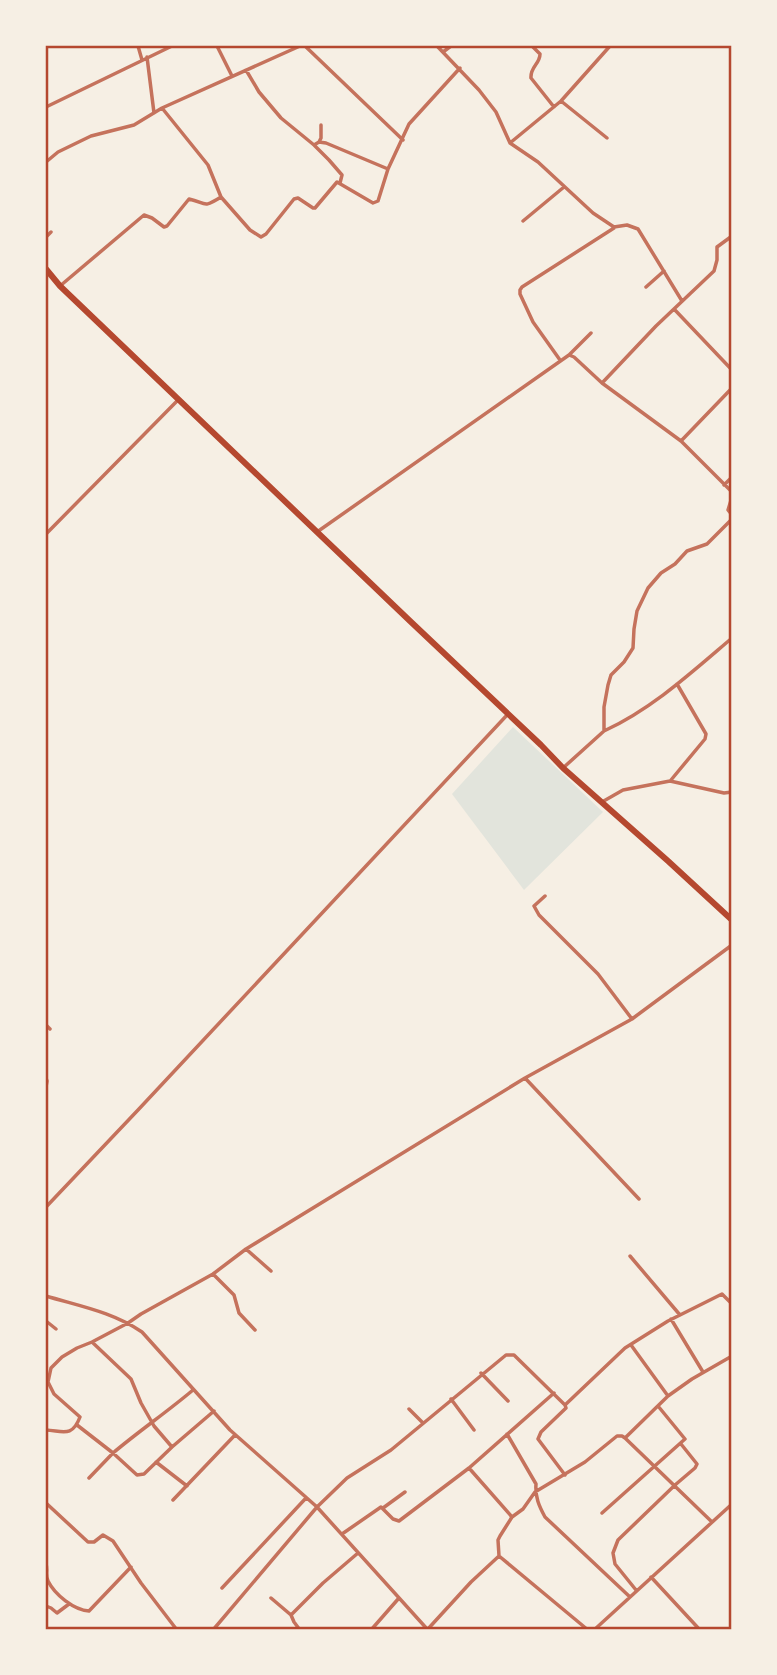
<svg xmlns="http://www.w3.org/2000/svg" width="777" height="1675" font-family="'Noto Serif',serif">
	<rect width="100%" height="100%" fill="#f6efe4"/>
	<!-- green -->
	<path fill="#e2e4dc" d="M513 727 603 812 524 890 452 794Z"/>
	<g fill="none" stroke-linecap="round" stroke-linejoin="round">
		<!-- minor -->
		<path stroke="#c5725c" stroke-width="3.5" d="M138 46 142 60
			M217 46 232 76
			M305 46 403 140
			M437 46 479 90 496 112 510 143 538 162 593 213 614 227 627 225 638 229 682 301
			M532 46 540 54C540 64 530 67 531 78L554 107
			M443 52 451 46
			M147 57 154 113
			M246 70 259 92 281 118 314 145 319 142 326 143 388 169
			M561 101 607 138
			M46 107 172 46
			M162 108 208 165 221 197 250 230 261 237 266 234 294 199 298 198 313 208H315L337 182 373 203 378 201 388 169 409 124 460 68
			M319 142 321 138V125
			M510 143 561 101 610 46
			M314 145 329 160 342 175 340 183
			M46 162 58 152 91 136 134 125 162 108 300 46
			M523 221 564 187
			M46 237 51 232
			M60 286 144 215 152 218 164 227 167 226 189 199C207 203 202 209 221 197
			M646 287 664 271
			M674 309 732 370
			M569 355 591 333
			M560 360 533 322 520 294V290L522 287 614 228
			M603 382 656 326 714 271 717 260V247L732 236
			M681 441 732 388
			M724 485 732 477
			M732 497 728 510 732 515
			M317 532 569 355 574 357 602 383 681 441 732 492
			M46 534 178 400
			M604 731C652 709 692 672 732 638
			M563 768 604 731V707L608 685 611 675 624 662 633 648 634 629 637 611 648 588 661 573 675 564 687 551 707 544 732 519
			M671 780 705 739 706 734 677 684
			M602 802 623 790 670 781 724 793 732 792
			M545 896 534 906 539 915 598 974 632 1019
			M46 1025 50 1029
			M46 1078 47 1081 46 1087
			M639 1199 525 1078 632 1019 732 945
			M46 1207 138 1110 508 714
			M246 1249 271 1271
			M630 1256 680 1315
			M213 1274 234 1295 239 1313 255 1330
			M46 1296C79 1306 113 1312 142 1332L230 1430 317 1507 428 1630
			M671 1319 703 1372
			M46 1321 56 1329
			M92 1342 131 1379 141 1403 154 1426 172 1447
			M481 1373 508 1401
			M668 1396 692 1379 732 1356
			M451 1399 474 1430
			M565 1405 625 1348 668 1321 722 1294 732 1304
			M409 1409 423 1423
			M77 1425 113 1453C139 1431 167 1412 193 1390
			M46 1430C63 1431 72 1438 80 1417L54 1394 48 1382 51 1368 62 1357 77 1348 92 1342 128 1323 141 1314 213 1274 246 1249 525 1078
			M507 1434 536 1484C535 1497 539 1506 545 1517L630 1597
			M625 1438 668 1396 631 1345
			M156 1462 187 1486
			M469 1468 512 1517
			M89 1478 113 1453 137 1475 144 1474 172 1447 214 1411
			M173 1500 235 1435
			M46 1503 88 1542H94L103 1535 113 1541 141 1583 177 1630
			M383 1508 405 1492
			M602 1513 685 1439 658 1406
			M342 1534 381 1507 393 1519 399 1521 469 1468 554 1393
			M499 1556 588 1630
			M46 1564C48 1570 45 1575 48 1581 55 1595 74 1610 89 1611L131 1567
			M651 1577 700 1630
			M222 1588 306 1498
			M636 1590 615 1564 613 1553 618 1540 675 1485 695 1468 697 1464 681 1444
			M271 1598 291 1615 294 1622 300 1630
			M46 1606 51 1608 57 1613 69 1604
			M291 1615 323 1583 358 1553
			M213 1630 317 1507 347 1478 391 1450 506 1355H514L565 1405 566 1408 541 1432 538 1439 565 1475
			M371 1630 399 1598
			M427 1630 471 1582 499 1556 498 1540 500 1536 512 1517 523 1509 535 1492 585 1462 617 1436H622L625 1438 712 1522
			M594 1630 732 1504"/>
		<!-- primary -->
		<path stroke="#b5482f" stroke-width="6" d="M46 269 60 286 410 621 541 745 563 768 668 861 732 920"/>
	</g>
	<!-- border -->
	<rect width="777" height="1675" fill="none" stroke="#f6efe4" stroke-width="94"/>
	<rect x="47" y="47" width="683" height="1581" fill="none" stroke="#b5482f" stroke-width="2.5"/>
</svg>
